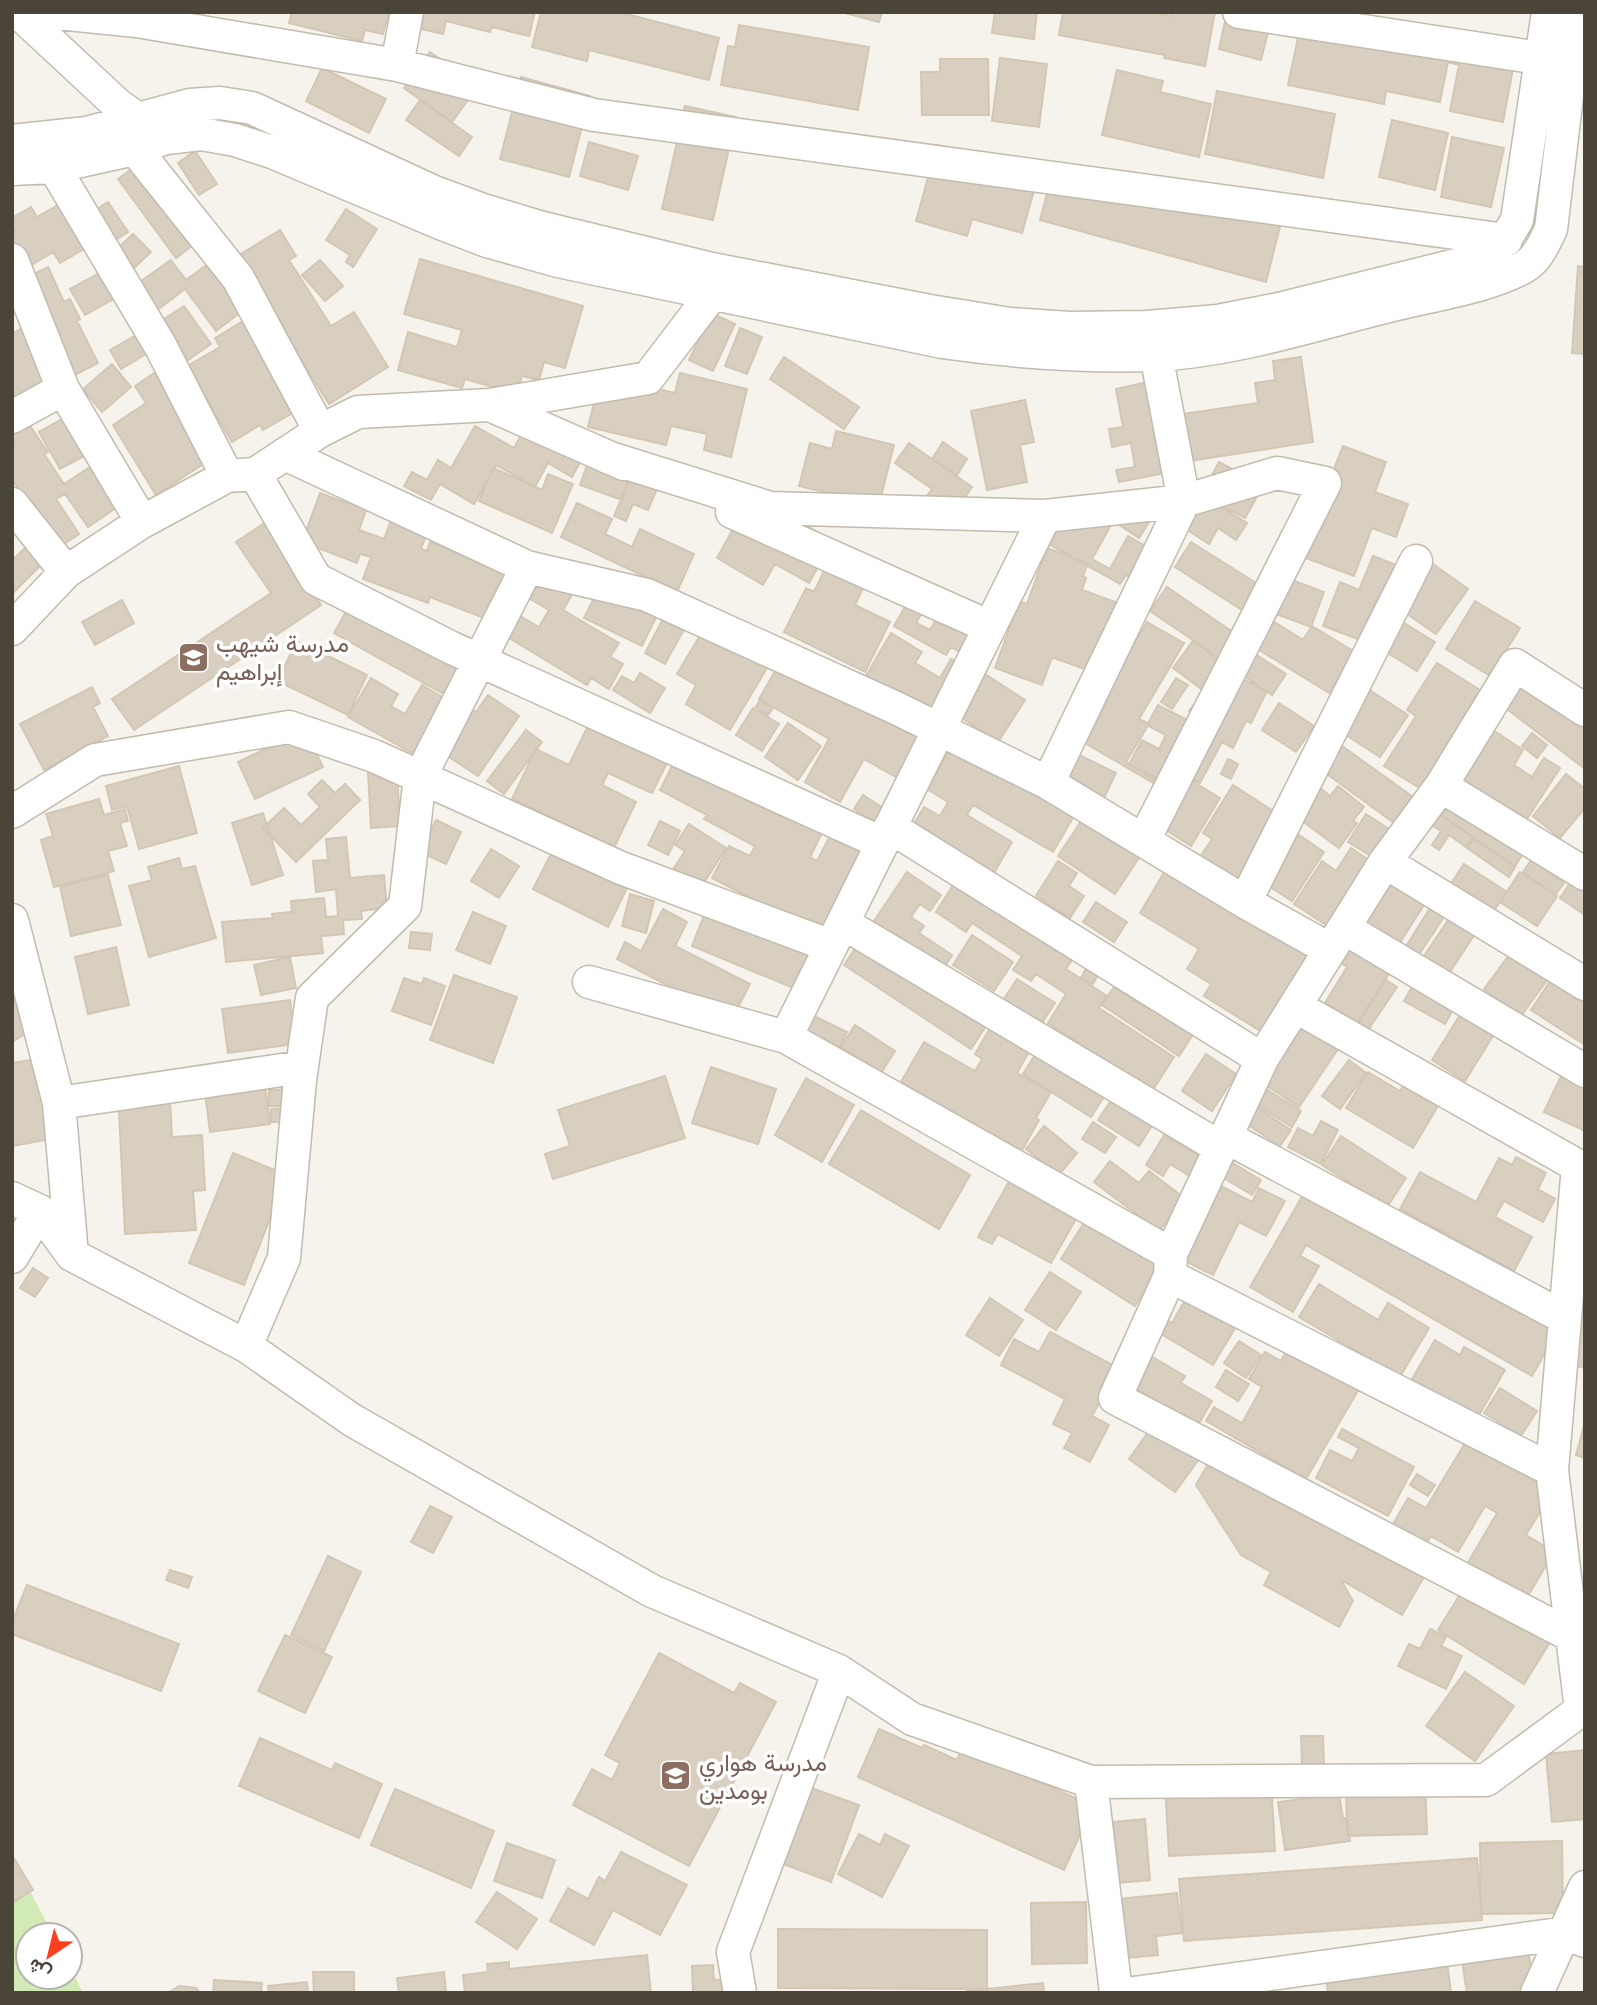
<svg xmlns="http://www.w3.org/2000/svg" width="1597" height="2005" font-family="Arial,Vazirmatn,sans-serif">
	<rect width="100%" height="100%" fill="#f6f3ec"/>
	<!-- green -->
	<path fill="#d2eab5" d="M12 1856 53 1935H28V1977H70V1967L83 1993H12Z"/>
	<!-- building -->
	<path fill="#d8cfc1" stroke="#d3c7b4" stroke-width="2" d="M292 12H389L383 34 365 30 362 41 289 23Z
		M421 12H535L529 36 492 27 490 32 446 21 443 34 417 28Z
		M541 12H619L719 38 709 80 589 50 587 61 532 47Z
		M841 12H882L879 22Z
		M995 12H1037L1034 39 992 33Z
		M1063 12H1151L1171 16 1172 12H1215L1205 66 1164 58 1165 55 1059 35Z
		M1227 12H1273L1261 60 1219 49Z
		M1302 19 1514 63 1503 122 1450 111 1459 65 1448 62 1440 102 1386 91 1384 104 1288 85Z
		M739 25 869 47 858 110 721 85 728 46 735 47Z
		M430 52 478 86 452 122 404 88Z
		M1000 58 1047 64 1039 127 992 121Z
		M940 59H988L989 115H922L921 72H940Z
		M322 68 386 99 369 133 306 101Z
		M1117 70 1163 81 1160 92 1211 104 1199 157 1102 135Z
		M521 77 590 96 569 177 500 159Z
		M1217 91 1335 114 1323 178 1205 154Z
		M420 100 472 137 459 156 406 120Z
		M685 106 736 117 713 220 662 209Z
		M1392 120 1448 133 1435 190 1379 177Z
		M1452 137 1504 148 1491 207 1441 197Z
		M589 142 638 156 628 190 580 176Z
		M937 145 1039 173 1022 233 972 219 967 236 916 221Z
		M195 151 217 184 199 195 178 163Z
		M150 156 202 238 176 258 118 179Z
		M1055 164 1281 223 1266 282 1040 220Z
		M63 202 89 246 60 263 53 252 20 272 12 259V235L16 233 12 227V218L31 207 37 217Z
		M108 202 128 232 114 241 94 211Z
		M346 209 377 229 353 267 346 262 350 255 326 240Z
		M280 230 296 256 289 260 331 326 354 312 388 367 329 404 236 257Z
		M133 234 151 252 133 269 115 251Z
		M420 259 583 306 565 368 544 362 539 380 522 376 517 394 465 379 462 388 398 370 408 332 457 347 462 330 404 314Z
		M171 260 186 280 208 264 250 305 216 331 185 289 156 311 137 284Z
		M320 260 343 286 325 301 302 275Z
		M1578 266 1585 267V354L1572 353Z
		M48 267 64 302 70 299 80 319 77 321 98 363 69 378 21 280Z
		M103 271 117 297 85 315 70 289Z
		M184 306 211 344 188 360 161 321Z
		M711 313 735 324 713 371 689 360Z
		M250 317 303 407 263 430 260 425 232 442 187 366 220 347 215 338Z
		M25 326 57 377 18 400 12 391V334Z
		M740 328 762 337 747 374 725 366Z
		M145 330 156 348 121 369 110 350Z
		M784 357 859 407 844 429 770 379Z
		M1301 357 1313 442 1189 461 1182 414 1258 403 1255 383 1275 380 1273 361Z
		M112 364 131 387 102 412 83 389Z
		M165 366 220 453 156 495 113 425 146 403 135 386Z
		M680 373 747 389 731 457 704 450 707 434 671 426 666 445 588 427 596 395 618 380 675 393Z
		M1148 382 1175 471 1119 482 1116 470 1135 467 1131 443 1112 447 1109 429 1123 427 1116 389Z
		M1025 400 1034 442 1020 445 1027 482 987 490 971 411Z
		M71 414 92 452 60 469 39 432Z
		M531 418 587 450 572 477 548 463 535 487 496 465 474 504 440 484 431 500 404 486 412 472 427 480 438 460 451 468 475 426 514 448Z
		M26 420 48 452 44 454 64 484 96 463 123 503 88 527 65 494 56 499 79 534 58 548 12 480V448L15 445 12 441V430Z
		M836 431 894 445 879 505 799 486 810 443 832 449Z
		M943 442 967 459 957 475 932 459Z
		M595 443 636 458 622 500 580 485Z
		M909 443 972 487 953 514 927 496 932 489 895 463Z
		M1343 446 1386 462 1375 492 1408 504 1396 537 1372 528 1354 576 1300 556Z
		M1219 462 1263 486 1245 518 1201 495Z
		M635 466 662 477 648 510 633 504 626 521 614 516Z
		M493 468 542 490 548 474 573 484 552 533 479 501Z
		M320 493 349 504 353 495 369 502 359 530 384 539 397 504 433 518 421 549 427 551 430 542 460 554 469 529 517 547 489 620 430 597 428 603 363 579 371 557 360 554 357 563 302 542Z
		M1207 498 1247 523 1236 540 1218 528 1209 544 1186 529Z
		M577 503 612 519 605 534 632 547 640 529 694 554 677 592 561 537Z
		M767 503 833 541 809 583 775 564 763 585 717 558 742 513Z
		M1068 504 1110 527 1092 559 1110 569 1128 536 1163 556 1146 586 1126 575 1120 584 1047 543Z
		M1157 509 1139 538 1115 522Z
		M266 522 321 605 134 730 112 699 271 593 236 542Z
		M1191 542 1261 586 1245 612 1175 567Z
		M29 544 45 561 12 594V561Z
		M835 548 873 567 855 605 890 622 865 672 784 632 806 588 814 592Z
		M1047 548 1088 563 1083 576 1086 578 1082 590 1132 608 1107 677 1054 658 1051 660 1042 685 995 668 1019 602 1027 604Z
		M1373 556 1399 566 1385 600 1377 597 1360 640 1323 626 1340 582 1359 590Z
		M539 557 580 581 563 610 619 643 610 657 623 664 609 689 591 678 587 685 504 635 517 614 539 627 549 610 518 592Z
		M1426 559 1468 589 1436 634 1393 604Z
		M608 570 665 599 642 646 584 618Z
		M1284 577 1324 592 1311 627 1271 612Z
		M1167 587 1240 637 1224 661 1150 611Z
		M359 588 474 653 449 697 334 633Z
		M911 596 926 605 916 623 930 630 945 603 987 627 969 657 951 647 946 655 894 626Z
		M122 600 134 623 95 645 82 622Z
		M1475 601 1520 628 1490 676 1446 649Z
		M665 615 686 626 665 664 645 653Z
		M1268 618 1303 640 1312 626 1355 652 1329 693 1251 645Z
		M1401 621 1435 642 1417 671 1383 650Z
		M1147 622 1184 643 1139 719 1149 724 1126 762 1157 781 1155 784 1078 739Z
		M705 627 773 658 730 730 686 704 696 685 677 674Z
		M891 633 922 652 915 663 940 678 951 659 969 670 939 720 866 676Z
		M297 641 367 675 348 715 277 681Z
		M1193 641 1226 666 1203 722 1189 711 1204 691 1173 668Z
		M1249 650 1286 674 1272 695 1235 670Z
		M784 656 940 744 915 788 864 759 840 802 805 782 829 739 759 699Z
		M1526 657 1585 702V769L1494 699Z
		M1437 663 1483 692 1421 789 1384 766 1416 716 1407 710Z
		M974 667 1025 700 998 742 956 714Z
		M640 673 665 688 650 713 613 690 622 676 634 683Z
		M1238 677 1267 691 1251 723 1246 721 1233 748 1222 742 1200 783 1169 767 1162 781 1129 764 1142 740 1159 749 1166 735 1147 725 1158 705 1211 732Z
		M371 678 398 694 391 706 405 714 422 685 447 700 415 755 348 717Z
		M1176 678 1188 685 1172 709 1161 702Z
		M92 687 100 703 93 707 108 736 44 770 20 724Z
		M1365 687 1408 715 1380 757 1337 729Z
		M488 695 519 716 478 776 434 747 464 703 476 712Z
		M760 700 773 708 768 715 756 707Z
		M600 701 679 739 652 793 608 773 602 785 636 802 614 848 512 799 536 749 569 765Z
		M1279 703 1314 726 1296 752 1262 730Z
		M753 708 779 724 762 751 736 735Z
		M788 723 821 746 798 780 765 757Z
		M305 730 323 767 255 799 238 762Z
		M526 730 542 742 504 794 487 781Z
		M1493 730 1523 750 1514 765 1532 777 1544 758 1560 768 1525 822 1461 780Z
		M1532 733 1547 745 1537 758 1522 746Z
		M957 737 1078 809 1053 852 973 805 967 815 1012 842 992 876 912 827 924 807 940 816 948 802 927 789Z
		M683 744 749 799 788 820 798 800 830 817 810 857 817 861 830 836 877 839 828 938 712 878 729 846 750 856 755 846 704 819 707 815 660 790Z
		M1342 746 1420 802 1401 828 1323 771Z
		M1075 753 1116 773 1104 798 1063 778Z
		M1228 759 1238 764 1231 779 1221 774Z
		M179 766 197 833 139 849 127 806 112 810 106 786Z
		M397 771 400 826 371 828 368 772Z
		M1179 773 1220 798 1191 846 1150 820Z
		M1566 774 1585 789V808L1560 838 1533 816Z
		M322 780 335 793 345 784 360 800 296 862 263 828 284 808 301 825 320 807 308 794Z
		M1233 785 1279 815 1237 881 1200 857 1212 839 1203 833Z
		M1338 786 1364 807 1353 821 1357 823 1339 848 1297 817 1319 787 1330 796Z
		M863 795 900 819 891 833 854 809Z
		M1443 797 1524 852 1515 866 1434 810Z
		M99 799 104 815 125 809 128 821 120 823 127 846 108 851 114 871 54 887 41 840 53 836 46 814Z
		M1434 811 1473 837 1466 847 1449 835 1439 850 1432 845 1441 831 1427 822Z
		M263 813 283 875 252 885 232 823Z
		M1366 814 1400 836 1382 863 1348 842Z
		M1084 817 1141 855 1115 894 1058 856Z
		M436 820 461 832 446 864 420 852Z
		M660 821 680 831 668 855 648 845Z
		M689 824 726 848 702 886 674 868 685 851 675 845Z
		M1286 826 1324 852 1292 901 1253 876Z
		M346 837 350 878 384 875 387 908 361 911 362 919 343 920 344 934 321 936 323 953 226 962 222 922 273 918 272 914 292 912 291 901 324 898 326 917 338 916 336 889 316 892 313 861 328 860 326 839Z
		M1474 839 1515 867 1509 877 1467 848Z
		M555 846 634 874 608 927 533 889Z
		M1351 848 1379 867 1335 931 1294 904 1322 861 1336 871Z
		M491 849 519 866 499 898 471 881Z
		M1538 850 1555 862 1548 872 1564 883 1555 895 1523 872Z
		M179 858 182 869 195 866 216 938 149 957 129 886 152 880 148 867Z
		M1058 861 1077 873 1069 886 1084 896 1070 918 1036 896Z
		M1171 861 1313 948 1262 1032 1204 996 1211 984 1187 969 1199 949 1140 913Z
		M1464 864 1507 892 1493 912 1450 885Z
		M907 872 941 895 930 911 920 904 911 917 924 926 919 933 952 955 942 971 872 924Z
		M1520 872 1557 896 1537 926 1500 902Z
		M1393 874 1429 897 1397 947 1361 924Z
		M108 875 121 925 71 936 60 886Z
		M1575 875 1585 881V915L1560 898Z
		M959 876 1077 952 1066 969 1107 996 1099 1008 1174 1057 1152 1091 1048 1023 1066 994 1036 974 1031 981 1013 970 1022 956 972 923 966 932 936 912Z
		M630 894 654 901 646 933 622 926Z
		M1462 899 1477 931 1446 978 1420 962Z
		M1096 902 1127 922 1114 942 1083 922Z
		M1432 905 1446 914 1418 956 1405 948Z
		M663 909 687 922 675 946 750 984 732 1019 617 959 625 942 641 951Z
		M473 912 506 926 490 964 456 950Z
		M705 913 824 941 803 992 692 946Z
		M867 931 994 1014 971 1049 844 965Z
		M411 932 432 934 430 950 409 948Z
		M1348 932 1396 963 1357 1023 1325 1003 1347 967 1332 957Z
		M972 935 1013 962 994 991 953 965Z
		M1521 939 1558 965 1521 1016 1484 989Z
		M116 947 129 1005 88 1014 75 957Z
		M290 957 296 988 261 995 254 965Z
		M1089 963 1101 969 1093 984 1081 978Z
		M1560 966 1585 982V1045L1531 1010Z
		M454 975 517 997 493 1063 430 1040Z
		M404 978 422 984 424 978 445 986 431 1025 392 1011Z
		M1017 979 1055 1003 1040 1026 1002 1002Z
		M1386 980 1397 987 1368 1030 1358 1024Z
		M1415 981 1456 1004 1445 1024 1404 1001Z
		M1159 985 1205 1016 1179 1056 1102 1005 1114 987 1144 1007Z
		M12 991 34 1029 12 1042Z
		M290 1000 296 1044 228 1053 222 1009Z
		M1301 1008 1346 1037 1299 1107 1255 1078Z
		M1463 1010 1496 1031 1465 1081 1432 1060Z
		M812 1015 847 1032 839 1048 804 1030Z
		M996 1018 1035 1041 1017 1073 1051 1092 1036 1118 1039 1120 1021 1152 901 1082 924 1042 975 1071 982 1059 975 1054Z
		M855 1025 895 1051 881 1073 841 1047Z
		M1042 1044 1110 1087 1091 1117 1023 1074Z
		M1206 1054 1236 1074 1212 1111 1182 1091Z
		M1570 1057 1585 1064V1131L1544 1112Z
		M37 1059 51 1139 12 1146V1063Z
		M1349 1060 1366 1073 1340 1109 1322 1096Z
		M711 1067 776 1089 758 1144 692 1123Z
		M1368 1072 1400 1091 1410 1074 1445 1094 1413 1148 1346 1108Z
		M665 1076 685 1138 553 1179 545 1154 570 1146 558 1110Z
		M264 1077 270 1124 210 1132 204 1085Z
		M806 1078 854 1105 822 1162 775 1135Z
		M169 1082 172 1137 202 1135 205 1190 193 1191 196 1230 125 1234 119 1111 94 1112Z
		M1260 1085 1301 1111 1292 1127 1250 1101Z
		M295 1089V1106H269V1090Z
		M1118 1090 1158 1116 1139 1146 1098 1120Z
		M1250 1103 1291 1130 1280 1146 1239 1119Z
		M293 1108V1122H271V1109Z
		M861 1110 970 1175 939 1229 829 1164Z
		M1321 1121 1338 1130 1321 1164 1288 1147 1298 1128 1313 1136Z
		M1093 1122 1116 1137 1105 1153 1082 1139Z
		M1044 1126 1077 1153 1059 1175 1026 1149Z
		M1164 1135 1201 1157 1190 1176 1170 1164 1163 1176 1146 1165Z
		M1341 1136 1406 1178 1387 1207 1322 1165Z
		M233 1153 287 1175 244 1285 189 1263Z
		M1516 1157 1546 1173 1538 1189 1555 1199 1543 1222 1504 1201 1495 1217 1532 1237 1514 1271 1400 1209 1420 1172 1476 1202 1499 1158 1512 1165Z
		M1226 1159 1261 1180 1252 1195 1217 1174Z
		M1110 1161 1139 1183 1149 1171 1184 1198 1159 1231 1094 1182Z
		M1016 1169 1081 1210 1051 1263 998 1234 992 1244 978 1237Z
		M1311 1181 1557 1332 1532 1376 1306 1245 1300 1256 1319 1266 1293 1312 1250 1287Z
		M1213 1182 1252 1202 1259 1188 1285 1201 1266 1236 1239 1222 1213 1275 1175 1256Z
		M1092 1210 1166 1256 1135 1306 1061 1259Z
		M33 1268 48 1278 35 1297 20 1288Z
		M1050 1272 1081 1292 1056 1330 1025 1310Z
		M1319 1284 1378 1320 1388 1303 1429 1328 1400 1377 1299 1317Z
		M1188 1295 1237 1325 1213 1365 1151 1328 1159 1315 1172 1323Z
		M1573 1296 1585 1297V1367L1569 1366Z
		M990 1298 1023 1320 999 1356 966 1335Z
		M1050 1332 1118 1368 1092 1416 1109 1425 1090 1462 1064 1448 1072 1433 1053 1424 1065 1399 1001 1365 1014 1339 1039 1352Z
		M1435 1340 1460 1355 1464 1347 1505 1370 1478 1417 1412 1379Z
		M1239 1341 1261 1355 1246 1378 1224 1363Z
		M1288 1348 1359 1389 1306 1479 1206 1421 1214 1407 1242 1423 1262 1387 1249 1379 1265 1352 1281 1361Z
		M1144 1352 1185 1376 1181 1383 1212 1401 1198 1425 1126 1383Z
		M1226 1370 1249 1384 1238 1401 1216 1387Z
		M1500 1388 1537 1411 1521 1436 1484 1413Z
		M1161 1414 1207 1448 1175 1492 1129 1459Z
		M1585 1422V1458L1576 1455Z
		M1342 1429 1414 1467 1388 1516 1316 1478 1330 1450 1352 1461 1359 1448 1338 1437Z
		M1471 1433 1557 1484 1526 1535 1554 1552 1525 1601 1466 1566 1497 1513 1485 1506 1458 1552 1431 1536 1426 1543 1393 1524 1408 1498 1426 1508Z
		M1211 1459 1287 1494 1298 1512 1314 1503 1429 1568 1402 1615 1341 1580 1353 1601 1339 1627 1264 1585 1271 1572 1241 1555 1196 1485Z
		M1417 1474 1435 1485 1428 1496 1410 1485Z
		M430 1506 452 1517 433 1553 411 1542Z
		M328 1556 361 1572 324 1651 291 1635Z
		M170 1570 192 1577 188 1588 166 1580Z
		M27 1585 179 1644 161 1691 12 1634V1622Z
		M1466 1585 1552 1639 1524 1684 1438 1630Z
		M1430 1629 1446 1637 1441 1646 1462 1656 1446 1689 1398 1666 1409 1644 1420 1649Z
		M285 1635 332 1657 305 1713 258 1691Z
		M659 1653 734 1693 740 1683 776 1702 689 1866 573 1805 592 1769 612 1780 620 1763 605 1755Z
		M1465 1672 1514 1706 1475 1761 1426 1726Z
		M879 1729 922 1748 924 1745 957 1760 963 1747 1093 1806 1064 1870 858 1777Z
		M1301 1736H1323L1324 1765H1302Z
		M260 1738 332 1770 335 1763 382 1784 359 1838 239 1786Z
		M1585 1750V1819L1552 1822 1546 1754Z
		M1271 1778 1275 1851 1169 1856 1165 1783Z
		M1425 1780 1427 1834 1347 1836 1346 1783Z
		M803 1785 859 1805 831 1882 775 1861Z
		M395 1789 494 1831 471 1888 371 1845Z
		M1339 1794 1343 1818H1347L1350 1841 1285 1850 1278 1802Z
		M1145 1819 1150 1880 1118 1883 1113 1822Z
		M859 1834 880 1845 885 1834 909 1846 882 1897 838 1874Z
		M1562 1841 1563 1913 1481 1914 1480 1843Z
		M507 1843 555 1860 542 1898 494 1881Z
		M621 1852 687 1885 660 1935 613 1910 594 1945 550 1921 568 1888 588 1899 599 1877 605 1881Z
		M12 1855 33 1890 12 1903Z
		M1477 1858 1482 1920 1184 1941 1179 1879Z
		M497 1892 537 1919 517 1949 476 1922Z
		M1177 1893 1182 1933 1156 1936 1158 1955 1126 1958 1119 1899Z
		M1086 1902 1087 1963 1032 1964 1031 1903Z
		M778 1929 987 1930V1989L778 1988Z
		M1526 1938 1535 1993H1467L1460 1948Z
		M1445 1945 1451 1993H1328L1324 1959Z
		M647 1955 651 1993H465L463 1975 488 1972 487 1964 509 1962V1969Z
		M713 1965 714 1980 734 1979V1993H693L692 1966Z
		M313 1972H354V1993H314Z
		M444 1972 446 1993H399L397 1978Z
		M214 1980 262 1983 261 1993H213Z
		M307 1982 308 1993H269L268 1986Z
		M1043 1983 1044 1993H967V1991Z
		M179 1986 196 1988 200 1993H168Z"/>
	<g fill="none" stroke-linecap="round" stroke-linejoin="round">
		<defs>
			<path id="minor" d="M18 12 118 105 151 128
				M48 12 137 21 397 65 594 115 1506 240
				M1239 12 1559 61
				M397 65 407 12
				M12 141 87 133 190 105 220 103 252 108 434 192 483 210 539 227 712 269 930 311 1010 324 1069 328 1147 327 1218 321 1279 309 1484 258C1500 247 1508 236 1517 220L1548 12
				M135 149 238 278 320 431
				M54 167 161 347 227 476
				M12 169 54 167 135 149 166 138 201 134 235 140 272 152 440 223 487 241 558 261 942 342C1012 352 1083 357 1154 355 1236 351 1318 323 1397 304 1437 294 1488 287 1524 267 1538 259 1544 243 1551 229L1577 12
				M12 260 63 389 142 522
				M490 405 624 464
				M12 417 63 389
				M285 454 527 567 647 595 896 708 1048 783 1245 902 1329 949
				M607 457 770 508 1045 516 1184 501 1277 473 1325 483 1144 840
				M255 474 316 579 452 648 882 843
				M12 504 66 572
				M732 512 990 627
				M12 629 66 572 142 522 227 476 255 474 320 431 358 412 490 405 648 378 712 294
				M1048 783 1184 501 1156 354
				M1441 786 1585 874
				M12 812 95 760 289 727 374 756 621 868 831 946
				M890 827 1262 1059
				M1385 862 1585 984
				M1245 902 1416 561
				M12 920 59 1103 72 1255
				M843 923 1221 1148
				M1344 928 1585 1071
				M589 982 786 1037 1171 1254
				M1295 1006 1578 1166 1552 1470 1581 1710
				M786 1037 1045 516
				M59 1103 302 1067
				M1226 1137 1565 1318
				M12 1198 40 1211 72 1255 246 1346 352 1420 652 1591 839 1671 912 1719 1091 1782 1486 1780 1581 1710 1585 1709
				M12 1257 40 1211
				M1170 1276 1552 1470
				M246 1346 284 1258 300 1080 312 998 405 906 420 777 527 567
				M1572 1636 1115 1398 1170 1276 1171 1254 1262 1059 1385 862 1441 786 1515 665 1585 710
				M1091 1782 1116 1993
				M740 1993 733 1952 839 1671
				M1134 1993 1566 1933 1585 1941
				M1537 1993 1585 1887"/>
		</defs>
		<!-- minor casing -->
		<use href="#minor" stroke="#c2bbae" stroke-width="35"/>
		<!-- minor -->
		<use href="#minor" stroke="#fff" stroke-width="32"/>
	</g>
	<!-- icons -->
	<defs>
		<symbol id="school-square" viewBox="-11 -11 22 22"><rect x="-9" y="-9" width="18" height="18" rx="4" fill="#8d6e63" stroke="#fff"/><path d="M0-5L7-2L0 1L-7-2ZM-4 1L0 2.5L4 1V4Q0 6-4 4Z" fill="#fff"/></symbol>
	</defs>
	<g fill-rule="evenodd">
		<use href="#school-square" x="176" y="640" width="35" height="35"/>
		<use href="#school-square" x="658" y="1758" width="35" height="35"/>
	</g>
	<g text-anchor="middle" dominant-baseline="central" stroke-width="7" stroke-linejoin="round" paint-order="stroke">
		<!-- education labels -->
		<g font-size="24" fill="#785e54" stroke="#fff" text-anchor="start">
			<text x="216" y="643">مدرسة شيهب<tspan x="216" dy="28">إبراهيم</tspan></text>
			<text x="699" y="1762">مدرسة هواري<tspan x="699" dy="28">بومدين</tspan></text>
		</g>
	</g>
	<!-- border -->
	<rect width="1597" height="2005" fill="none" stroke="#4b4439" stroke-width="28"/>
	<!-- north arrow -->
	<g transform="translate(49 1956) rotate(215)"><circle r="33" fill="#ffffff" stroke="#b7b4b0" stroke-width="2"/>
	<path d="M0-5L12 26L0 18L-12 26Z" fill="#fc3f1d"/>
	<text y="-10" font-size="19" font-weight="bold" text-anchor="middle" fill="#4b4439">ش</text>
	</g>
</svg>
